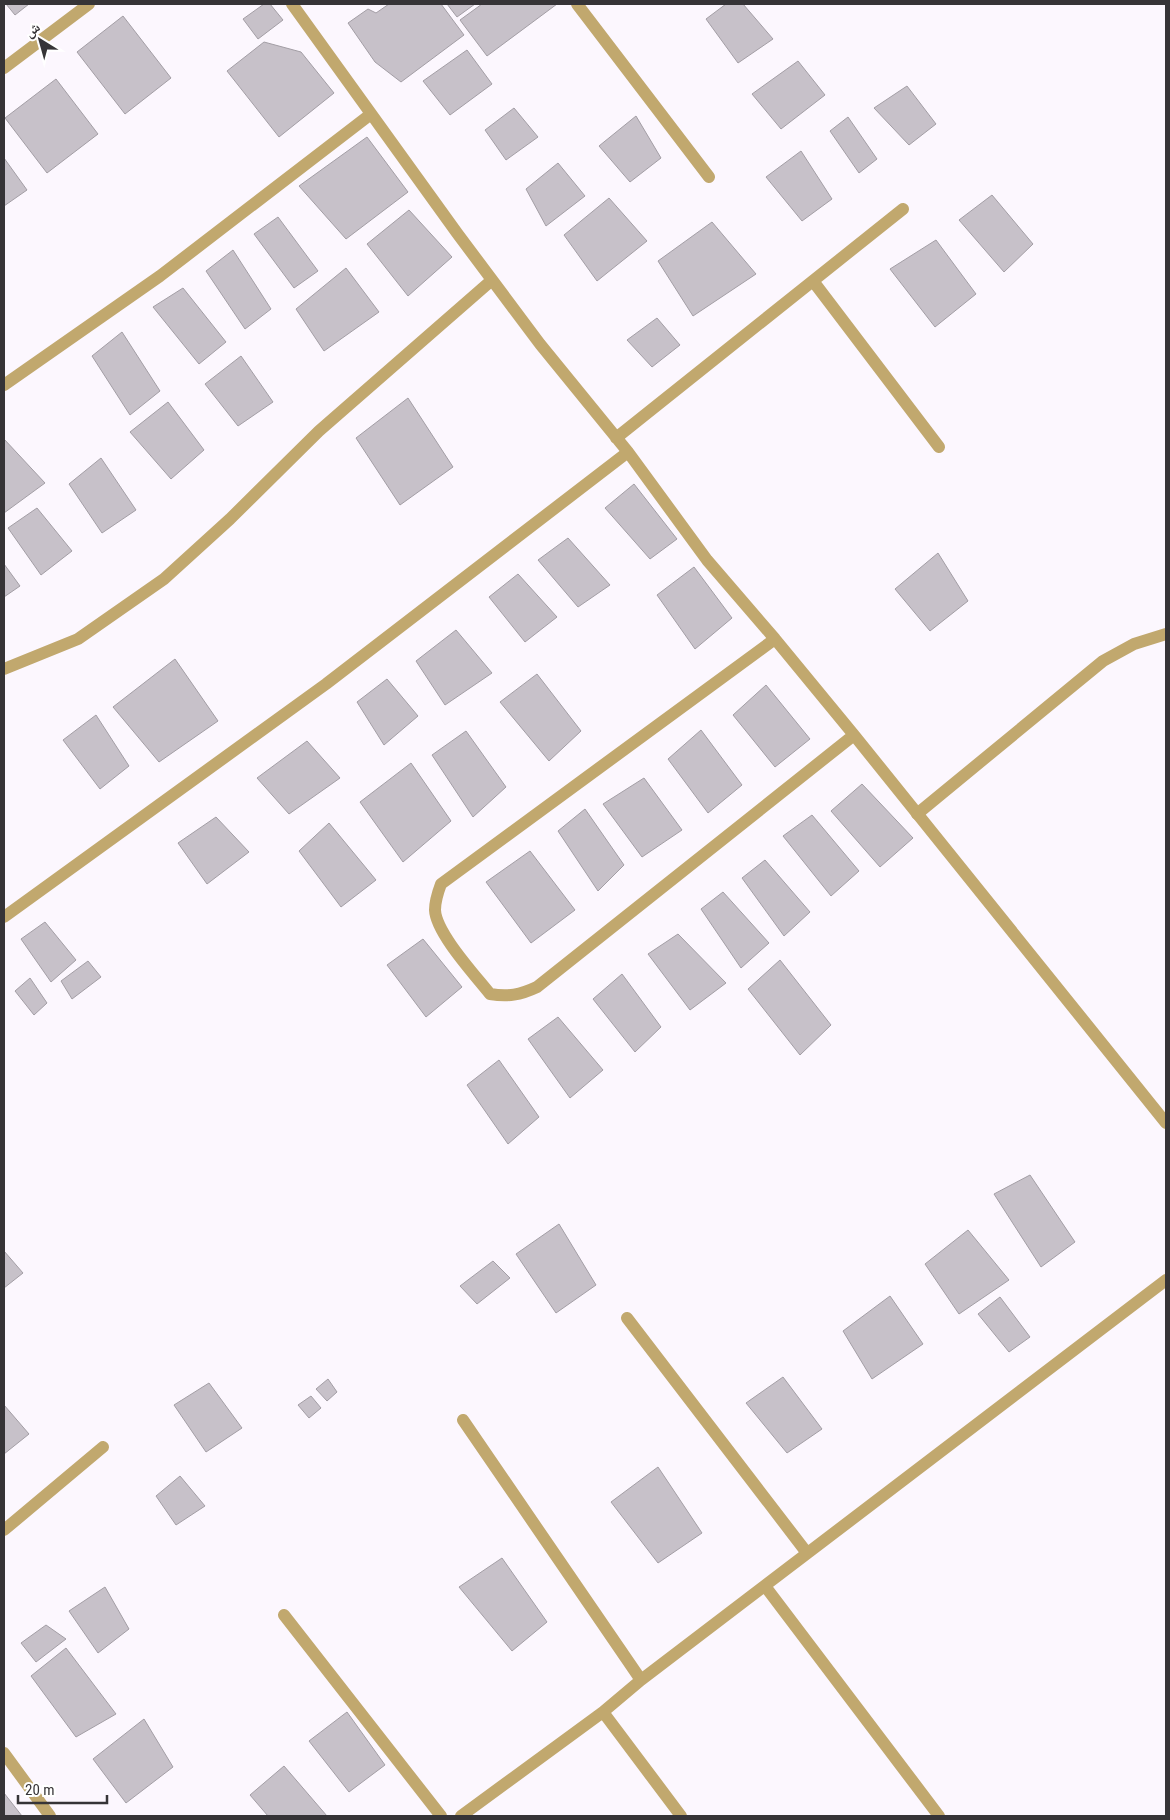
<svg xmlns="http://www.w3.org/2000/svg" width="1170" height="1820" font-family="'Roboto Condensed','Noto Naskh Arabic',sans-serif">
	<rect width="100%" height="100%" fill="#fcf7fe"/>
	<!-- building -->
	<path fill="#c7c1c9" stroke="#a39ea5" d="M6 4H29L15 15Z
		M264 4H270L283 20 258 39 243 19Z
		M389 4H441L464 35 401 82 375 62 348 23 368 9 376 13Z
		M447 4H475L457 17Z
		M482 4H557L487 56 460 20Z
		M726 4H743L773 39 738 63 706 19Z
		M123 16 171 78 125 114 77 52Z
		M264 42 301 52 334 93 279 137 227 71Z
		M467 50 492 84 450 115 423 81Z
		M798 61 825 95 781 129 752 94Z
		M56 79 98 134 47 173 5 118Z
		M907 86 936 124 909 145 874 108Z
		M514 108 538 137 506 160 485 130Z
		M636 116 661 158 630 182 599 146Z
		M848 117 877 159 859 173 830 131Z
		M367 137 408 192 346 239 299 186Z
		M801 151 832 199 802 221 766 177Z
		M4 158 27 190 4 206Z
		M558 163 585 196 546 226 526 189Z
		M992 195 1033 244 1004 272 959 220Z
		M609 198 647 241 597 281 564 235Z
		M409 210 452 257 408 296 367 244Z
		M278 217 318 271 294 288 254 234Z
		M712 222 756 274 693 316 658 261Z
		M936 240 976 294 935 327 890 269Z
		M233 250 271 309 245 329 206 271Z
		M346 268 379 312 324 351 296 309Z
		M183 288 226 342 199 364 153 307Z
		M657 318 680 345 652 367 627 340Z
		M122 332 160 391 130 415 92 356Z
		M241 356 273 402 238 426 205 384Z
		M408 398 453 467 400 505 356 438Z
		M168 402 204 450 171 479 130 432Z
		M4 439 45 483 4 513Z
		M101 458 136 510 102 533 69 484Z
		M634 484 677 539 650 559 605 508Z
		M37 508 72 551 41 575 8 528Z
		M568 538 610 585 578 607 538 560Z
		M938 553 968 601 930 631 895 589Z
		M4 564 20 586 4 597Z
		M694 567 732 618 695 649 657 595Z
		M518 574 557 617 525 642 489 597Z
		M456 630 492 673 445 705 416 661Z
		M175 659 218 721 159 762 113 707Z
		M537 674 581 731 549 761 500 702Z
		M387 679 418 716 384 745 357 702Z
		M766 685 810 739 775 767 733 715Z
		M96 715 129 766 100 789 63 740Z
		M701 730 742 785 708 813 668 759Z
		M466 731 506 787 473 817 432 755Z
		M307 741 340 778 289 814 257 778Z
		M411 763 451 821 403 862 360 802Z
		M644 778 682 830 642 857 603 804Z
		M862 784 913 838 880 867 831 811Z
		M585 809 624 865 598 891 558 831Z
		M812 815 859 871 831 896 783 836Z
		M216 817 249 852 207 884 178 843Z
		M329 823 376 880 341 907 299 851Z
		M530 851 575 910 531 943 486 882Z
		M765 860 810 912 784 936 742 878Z
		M723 892 769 943 741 968 701 909Z
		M45 922 76 960 51 982 21 939Z
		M678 934 726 983 690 1010 648 954Z
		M423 939 462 987 426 1017 387 965Z
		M780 960 831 1025 800 1055 748 989Z
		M88 961 101 977 72 999 61 981Z
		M622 974 661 1027 635 1052 593 999Z
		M30 978 47 1003 34 1015 15 991Z
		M558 1017 603 1070 570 1098 528 1039Z
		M499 1060 539 1117 508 1144 467 1085Z
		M1030 1175 1075 1242 1041 1267 994 1194Z
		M559 1224 596 1285 556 1313 516 1254Z
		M968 1230 1009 1280 959 1314 925 1264Z
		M4 1251 23 1273 4 1288Z
		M493 1261 510 1278 477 1304 460 1286Z
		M890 1296 923 1344 872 1379 843 1331Z
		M1000 1297 1030 1337 1009 1352 978 1314Z
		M783 1377 822 1429 787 1453 746 1403Z
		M328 1379 337 1392 327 1401 316 1389Z
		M209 1383 242 1428 206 1452 174 1405Z
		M311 1396 321 1408 309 1418 298 1405Z
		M4 1405 29 1434 4 1454Z
		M658 1467 702 1533 658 1563 611 1502Z
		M180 1476 205 1506 176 1525 156 1496Z
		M502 1558 547 1622 512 1651 459 1587Z
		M105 1587 129 1629 98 1653 69 1611Z
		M46 1625 66 1639 36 1662 21 1643Z
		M66 1648 116 1714 76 1737 31 1676Z
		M347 1712 385 1765 349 1792 309 1741Z
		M144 1719 173 1767 126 1803 93 1759Z
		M284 1766 327 1816H268L250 1795Z
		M4 1793 22 1816H4Z"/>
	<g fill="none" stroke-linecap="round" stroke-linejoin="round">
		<!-- lane -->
		<path stroke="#c1a86e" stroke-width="12" d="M917 814 1103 661 1134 644 1166 634"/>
		<!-- street -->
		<path stroke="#c1a86e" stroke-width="12" d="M292 4 457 233 540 344 628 452 707 560 775 639 854 735 1166 1123
			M577 4 709 177
			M4 68 89 4
			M813 281 939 447
			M4 385 160 276 371 114
			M616 438 903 209
			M775 639 441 884C438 892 435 901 435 910 436 933 475 975 490 994 508 997 520 995 537 987L854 735
			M4 669 78 639 164 579 230 519 319 431 492 280
			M4 917 326 684 628 452
			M627 1318 807 1553
			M463 1420 641 1680
			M4 1530 103 1447
			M765 1586 939 1816
			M284 1615 441 1816
			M603 1712 681 1816
			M4 1753 50 1816
			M461 1816 603 1712 641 1680 1166 1280"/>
	</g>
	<!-- border -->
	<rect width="1170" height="1820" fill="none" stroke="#363437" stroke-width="10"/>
	<!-- north arrow -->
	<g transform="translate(40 40) rotate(323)" stroke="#ffffff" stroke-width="4" paint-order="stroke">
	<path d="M0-4L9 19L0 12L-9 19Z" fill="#363437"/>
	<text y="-8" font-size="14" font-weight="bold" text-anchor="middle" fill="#363437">ش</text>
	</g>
	<!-- scale -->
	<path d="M18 1795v8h89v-8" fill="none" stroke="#363437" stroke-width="2.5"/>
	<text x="25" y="1795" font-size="15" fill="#363437" stroke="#ffffff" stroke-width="4" paint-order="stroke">20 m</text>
</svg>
